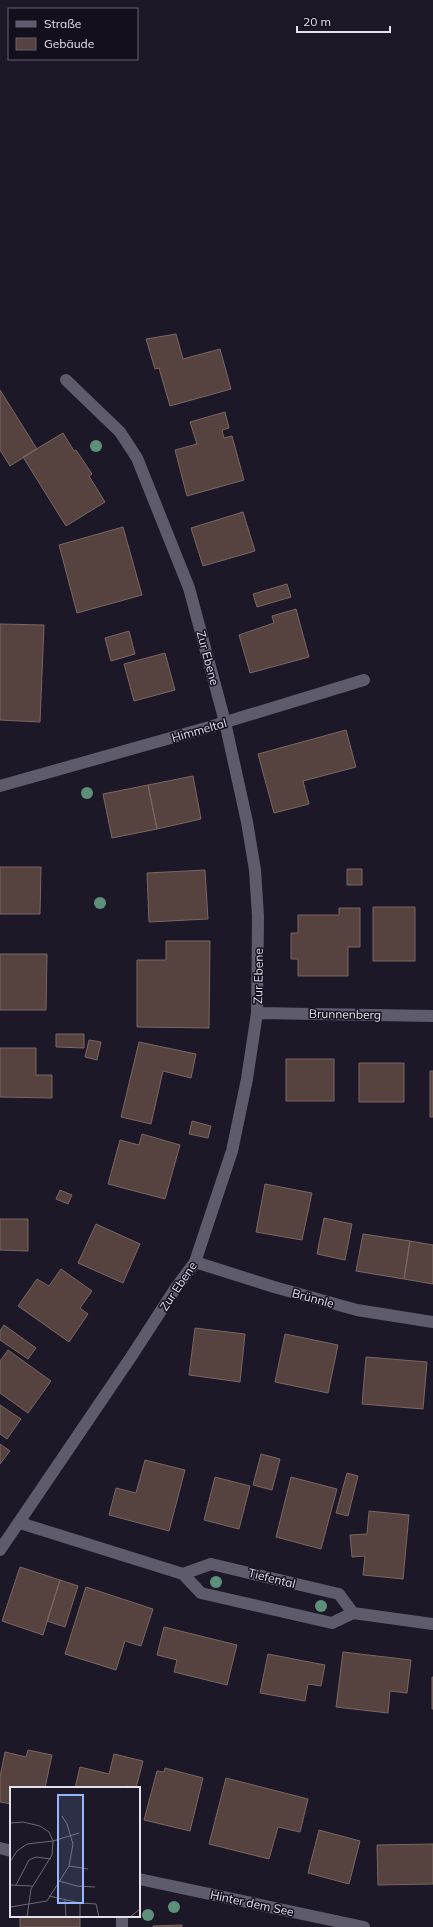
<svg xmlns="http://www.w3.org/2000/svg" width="433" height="1927" font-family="Mulish,sans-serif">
	<rect width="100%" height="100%" fill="#1c1827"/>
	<!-- building -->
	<path fill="#56433f" stroke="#7b6662" d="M176 334 183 359 220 349 231 389 170 406 159 368 155 369 146 339Z
		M0 390 37 449 10 466 0 450Z
		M225 412 229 428 222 430 224 438 232 436 244 480 187 496 175 450 197 444 190 422Z
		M63 433 74 451 76 450 92 474 89 476 105 502 66 526 23 457Z
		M243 512 255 551 203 566 191 528Z
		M123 527 142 595 77 613 59 545Z
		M287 584 291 597 257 607 253 594Z
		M296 609 309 657 250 673 239 635 274 623 272 616Z
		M0 624 44 625 40 722 0 720Z
		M129 631 135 654 111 661 105 638Z
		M165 653 175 690 134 701 124 664Z
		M346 730 356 767 303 781 309 804 274 813 258 754Z
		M193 776 201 819 157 829 148 785Z
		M148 785 157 829 112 838 103 794Z
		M0 867H41L40 914H0Z
		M347 869H362V885H347Z
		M205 870 208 919 149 922 147 873Z
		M373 907H415V961H373Z
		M339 908H360V947H348V976H298V959H291V933H298V915H339Z
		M166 941H210L209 1028 137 1027V960H166Z
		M0 954H47L46 1010H0Z
		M56 1034H84V1048L56 1047Z
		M89 1040 101 1042 97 1060 85 1057Z
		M139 1042 196 1054 191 1078 163 1071 151 1124 121 1117Z
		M0 1048H36V1075H52V1098L0 1097Z
		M286 1059H334V1101H286Z
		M359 1063H404V1102H359Z
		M430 1071H433V1117H430Z
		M192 1121 211 1126 208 1138 189 1134Z
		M142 1134 180 1145 165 1199 108 1184 120 1140 139 1145Z
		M265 1184 312 1193 302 1240 256 1232Z
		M60 1190 72 1195 68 1204 56 1199Z
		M324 1218 352 1224 345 1260 317 1254Z
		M0 1219H28V1251L0 1250Z
		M96 1224 140 1244 123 1283 78 1263Z
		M363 1234 410 1241 404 1279 356 1271Z
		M410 1241 433 1245V1284L404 1279Z
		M61 1269 92 1291 80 1308 88 1314 69 1342 18 1306 37 1279 49 1286Z
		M4 1325 36 1348 28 1359 0 1340V1331Z
		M195 1328 245 1334 240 1382 189 1375Z
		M285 1334 338 1345 328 1393 275 1382Z
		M8 1350 51 1381 28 1413 0 1393V1361Z
		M366 1357 427 1362 423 1409 362 1404Z
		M0 1405 21 1419 7 1439 0 1434Z
		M0 1444 10 1451 0 1464Z
		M261 1454 280 1459 272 1490 253 1485Z
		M145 1460 185 1470 169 1531 109 1515 116 1488 136 1493Z
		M347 1473 358 1476 348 1516 336 1513Z
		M215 1477 250 1486 239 1529 204 1520Z
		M291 1477 337 1489 321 1549 276 1537Z
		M369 1511 409 1515 403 1579 363 1575 365 1556 352 1557 350 1535 367 1534Z
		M20 1567 60 1580 43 1635 2 1621Z
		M60 1580 78 1586 65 1627 47 1621Z
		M86 1587 153 1609 141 1646 125 1641 116 1670 65 1654Z
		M164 1627 237 1645 227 1685 174 1672 177 1660 157 1655Z
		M343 1652 411 1660 407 1693 390 1691 388 1713 336 1707Z
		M268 1654 325 1665 321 1686 308 1684 305 1701 260 1693Z
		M432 1677H433V1709H432Z
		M28 1750 52 1755 45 1788H11V1804L0 1802V1777L5 1752 26 1757Z
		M114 1754 143 1761 136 1788 126 1786 125 1788H75L80 1767 109 1774Z
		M165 1768 203 1778 190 1831 144 1820 157 1771 164 1772Z
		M226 1778 308 1799 300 1832 278 1827 269 1859 209 1844Z
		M319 1830 360 1841 349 1884 308 1873Z
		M433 1844V1884L378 1885 377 1845Z
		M20 1916H80V1927H20Z
		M182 1925V1927H153V1926Z"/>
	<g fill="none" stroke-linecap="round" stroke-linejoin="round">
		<!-- minor -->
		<path stroke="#5e5b6c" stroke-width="12" d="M0 786 206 728 364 680
			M257 1013 433 1016
			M195 1262 274 1287 357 1310 433 1322
			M20 1523 183 1574 201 1593 332 1623 353 1613 433 1624
			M0 1550 131 1357 175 1289 195 1262 232 1151 247 1079 257 1013 258 916 255 870 247 822 225 722 189 588 137 458 120 432 66 380
			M183 1574 211 1564 339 1594 353 1613
			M0 1848 11 1851
			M139 1879 364 1927
			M122 1916V1927"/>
	</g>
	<!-- trees -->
	<g fill="#5c9078">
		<circle cx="96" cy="446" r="6"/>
		<circle cx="87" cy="793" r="6"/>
		<circle cx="100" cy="903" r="6"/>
		<circle cx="216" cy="1582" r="6"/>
		<circle cx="321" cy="1606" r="6"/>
		<circle cx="174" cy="1907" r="6"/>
		<circle cx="148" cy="1915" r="6"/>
	</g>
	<g text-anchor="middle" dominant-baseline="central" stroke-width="3" stroke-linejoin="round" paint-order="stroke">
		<!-- street labels -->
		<g font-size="12" fill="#e3e1eb" stroke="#130f1d">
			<text transform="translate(208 658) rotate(75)">Zur Ebene</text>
			<text transform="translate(199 730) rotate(-16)">Himmeltal</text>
			<text transform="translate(258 976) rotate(-89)">Zur Ebene</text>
			<text transform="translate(345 1014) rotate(1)">Brunnenberg</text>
			<text transform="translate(178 1286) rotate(-56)">Zur Ebene</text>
			<text transform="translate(313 1298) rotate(15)">Brünnle</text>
			<text transform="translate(272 1578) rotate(14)">Tiefental</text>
			<text transform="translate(252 1903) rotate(12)">Hinter dem See</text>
		</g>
	</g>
	<!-- overview -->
	<g transform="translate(10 1787)">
		<rect width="130" height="130" fill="#1c1827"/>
		<path fill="none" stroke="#6c6875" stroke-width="1" d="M0 36 13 35 30 39 39 45 43 54 42 68 21 102 17 130M0 75 7 64 17 57 43 54 69 46M59 79 78 82M49 94 67 99 85 100M0 98 22 99M6 98 19 73 26 70 41 72M39 109 70 116 86 117 89 130M55 113 56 130M70 116V130M0 120 37 114 59 79 63 57 57 37 52 29M120 130 130 122"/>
		<path fill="#95b6fd" fill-opacity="0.15" stroke="#95b6fd" stroke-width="2" d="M48 8H73V116H48Z"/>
		<rect width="130" height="130" fill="none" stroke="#e3e1eb" stroke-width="2"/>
	</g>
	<!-- legend -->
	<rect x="8" y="8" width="130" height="52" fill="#130f1d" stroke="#66636f"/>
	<rect x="16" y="21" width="20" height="6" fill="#5e5b6c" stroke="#66636f"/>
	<text x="44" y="28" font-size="12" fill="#e3e1eb">Straße</text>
	<rect x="16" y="38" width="20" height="12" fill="#56433f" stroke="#66636f"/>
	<text x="44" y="48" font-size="12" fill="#e3e1eb">Gebäude</text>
	<!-- scale -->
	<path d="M297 26v6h93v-6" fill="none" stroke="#e3e1eb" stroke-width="2"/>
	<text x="303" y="26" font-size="12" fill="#e3e1eb" stroke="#130f1d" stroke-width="3" paint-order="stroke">20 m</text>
</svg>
